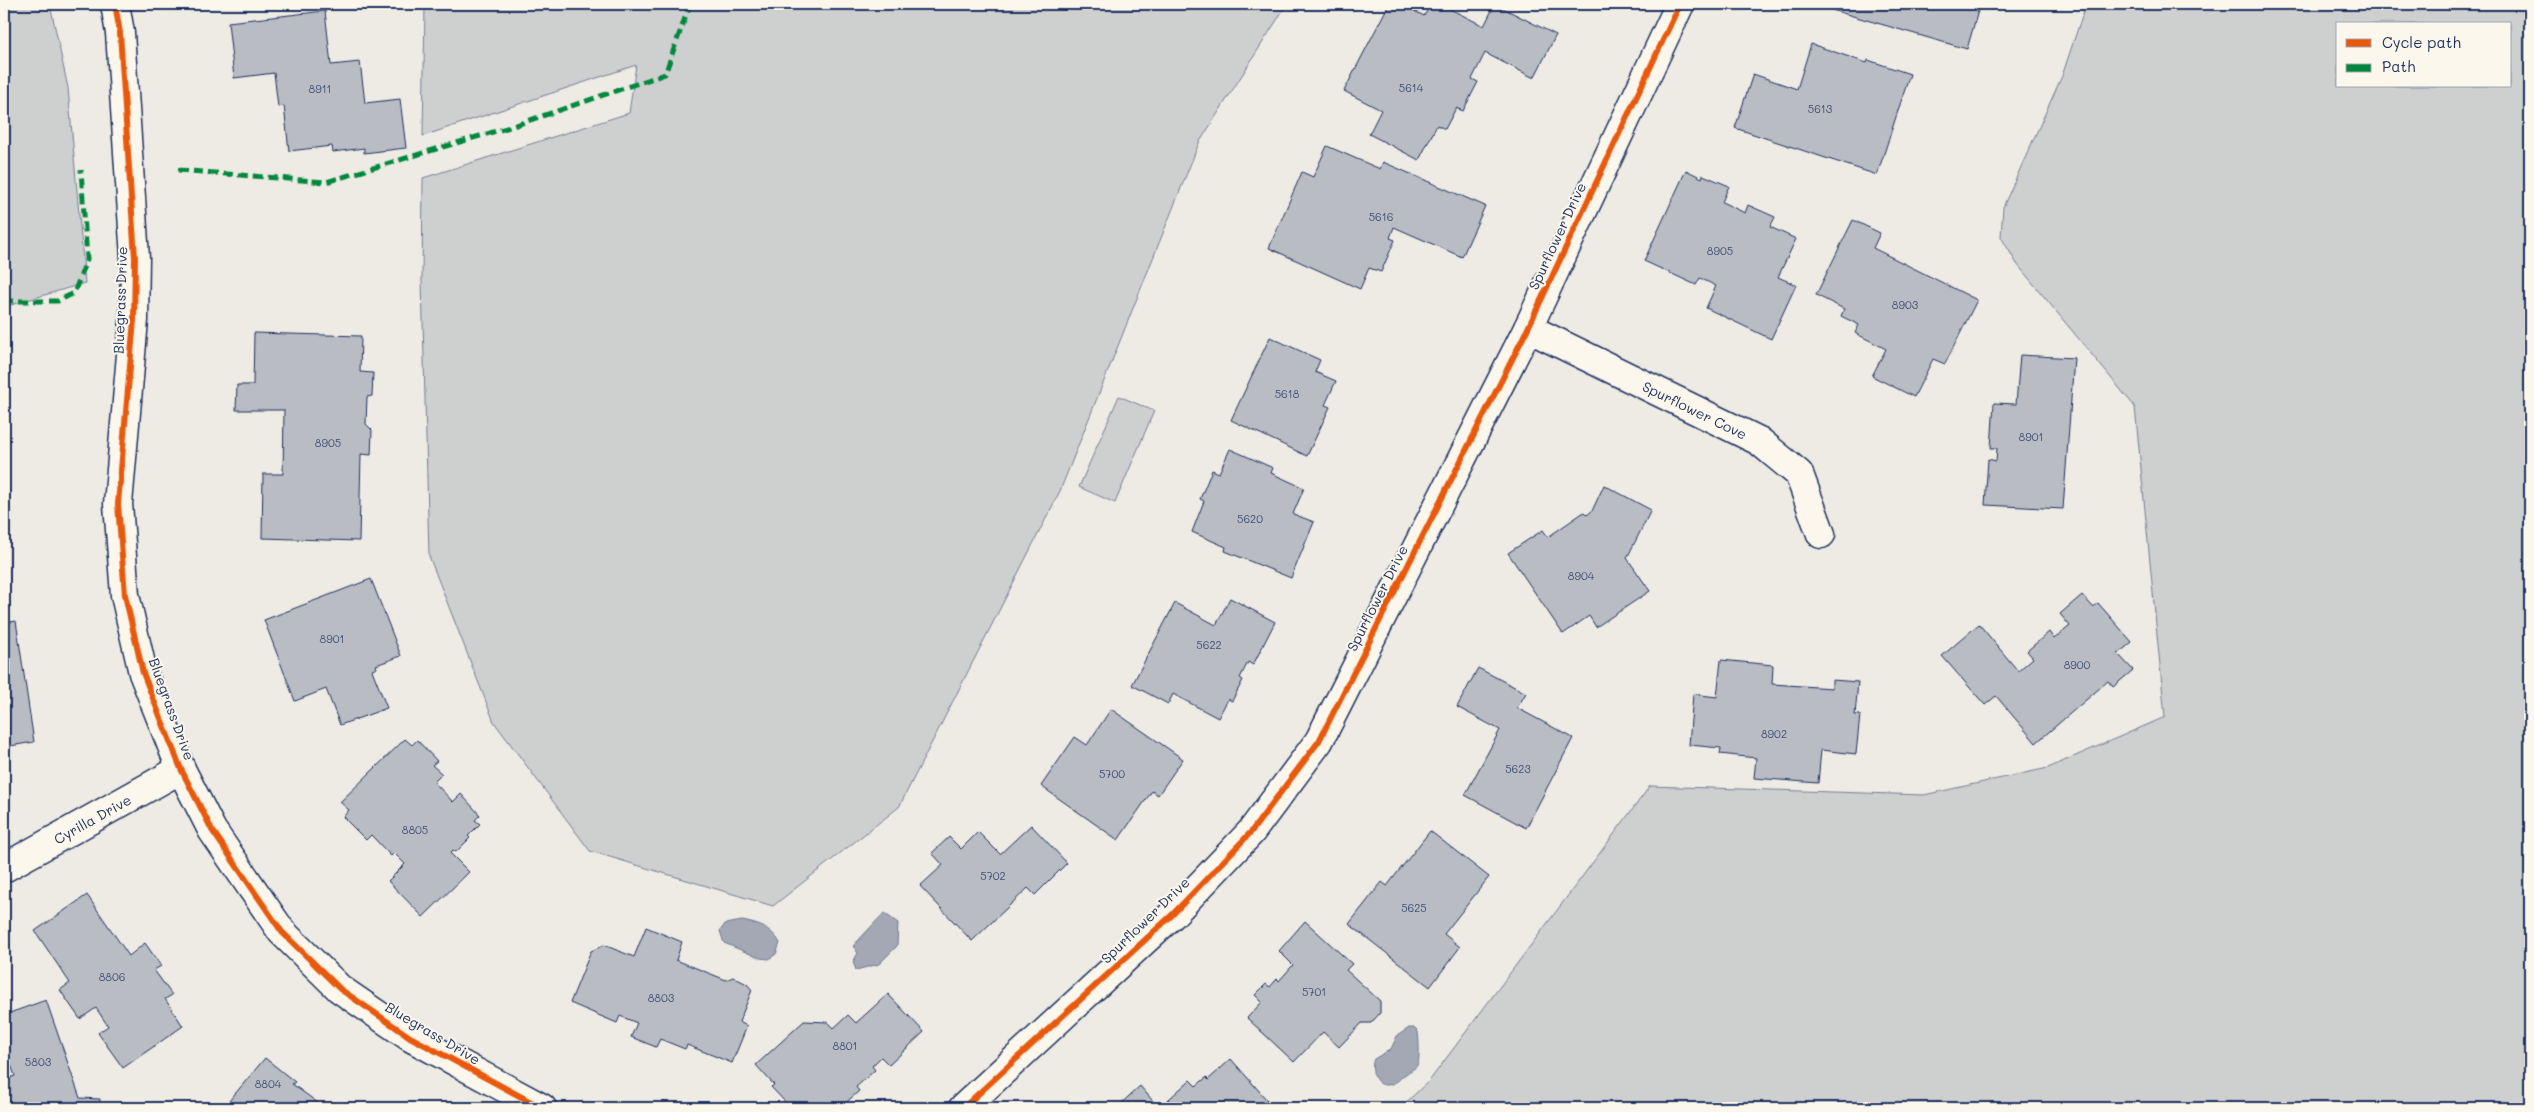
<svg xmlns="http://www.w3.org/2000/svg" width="2534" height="1112" font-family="Mali,sans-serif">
	<rect width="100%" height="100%" fill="#eeebe4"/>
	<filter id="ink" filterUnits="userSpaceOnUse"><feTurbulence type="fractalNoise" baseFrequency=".02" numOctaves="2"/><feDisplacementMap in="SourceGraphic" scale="10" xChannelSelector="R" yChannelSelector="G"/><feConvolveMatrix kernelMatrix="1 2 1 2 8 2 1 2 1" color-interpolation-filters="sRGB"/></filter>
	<g filter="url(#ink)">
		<!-- green -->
		<path fill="#cecfcf" stroke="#747f96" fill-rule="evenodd" d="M4 4H50L68 88 85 283 4 307Z
			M425 4H1287L1199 143 1060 491 899 807 773 906 590 851 494 722 429 556 422 281 423 178 629 113 636 65 423 136Z
			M2086 4H2530V1108H1400L1430 1080 1650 786 1924 795 2048 768 2165 717 2135 407 2017 264 2001 237 2003 207 2062 76ZM2338 24H2510V86H2338Z
			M1119 396 1154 411 1115 503 1079 487Z"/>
		<!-- water -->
		<path fill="#a3a8b4" stroke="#6d7892" d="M884 913 898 923 897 946 879 964 856 970 853 962 858 953 853 946Z
			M742 921C758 924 772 928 780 943L776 954 769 959 760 958 724 943 720 931 725 924Z
			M1409 1028H1414L1418 1032C1419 1037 1420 1058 1418 1063 1417 1068 1411 1070 1407 1073 1401 1077 1396 1085 1387 1085 1374 1086 1370 1068 1374 1059L1391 1049 1397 1036Z"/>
		<!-- building -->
		<path fill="#b9bcc3" stroke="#1b2f5e" d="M1389 4H1401L1424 16 1431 4H1440L1484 26 1495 4 1556 35 1534 78 1485 53 1472 79 1478 82 1463 111 1456 108 1445 129 1437 125 1419 160 1369 134 1381 110 1344 91Z
			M1834 4H1980L1967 49 1832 10Z
			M325 11 331 65 360 62 365 103 400 99 406 148 364 153V148L333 152 332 146 289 151 284 106 278 107 274 73 234 78 228 22Z
			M1811 44 1867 63 1868 60 1910 74 1877 175 1735 128 1753 74 1797 89Z
			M1327 146 1380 169 1383 162 1485 206 1462 257 1394 227 1390 238 1395 240 1381 272 1369 268 1360 289 1269 248 1302 172 1313 177Z
			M1686 170 1702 178 1703 175 1729 186 1722 202 1745 213 1748 205 1775 217 1770 227 1796 239 1778 277 1796 285 1771 339 1706 308 1716 286 1700 278 1696 285 1644 261Z
			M1853 220 1880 233 1873 248 1977 300 1945 364 1933 359 1914 397 1872 376 1886 349 1855 333 1859 325 1841 316 1844 309 1816 295Z
			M254 333 361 336 360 372 373 373 372 396 367 397 366 424 372 430 371 455 361 454 359 541 262 538 263 474H283L284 410H236L237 385H253Z
			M1270 337 1320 360 1315 372 1336 381 1325 405 1330 407 1307 456 1231 420Z
			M2020 355 2074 358 2063 509 1985 505 1988 459 1996 461 1997 448H1991L1994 403 2016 404Z
			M1230 449 1273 468 1271 473 1304 488 1293 514 1314 522 1291 578 1225 551 1226 547 1192 532 1204 501 1200 499 1212 470 1219 473Z
			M1604 485 1651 510 1627 558 1650 591 1596 627 1589 616 1563 634 1508 553 1543 530 1548 537 1584 512 1587 515 1592 511Z
			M371 579 401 656 376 665 377 668 372 670 387 708 340 725 326 689 295 701 264 620Z
			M2082 595 2093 607 2098 603 2132 642 2118 654 2133 670 2113 687 2108 681 2036 743 1996 696 1985 705 1942 656 1979 624 2018 671 2033 658 2027 651 2049 632 2054 639 2070 626 2060 614Z
			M1230 598 1275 622 1253 665 1248 662 1240 678 1243 680 1232 701 1228 699 1218 718 1173 694 1168 704 1132 685 1175 603 1216 625Z
			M16 621 34 742 4 747V623Z
			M1721 660 1773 665 1772 684 1832 688V680L1858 682 1855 715H1860L1856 754 1821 750 1818 783 1754 778 1756 758 1720 754 1721 748 1689 745 1693 694 1717 697Z
			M1478 668 1526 693 1517 708 1573 738 1526 828 1465 795 1500 730 1457 707Z
			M1111 709 1183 759 1158 795 1152 791 1118 840 1041 786 1075 737 1087 745Z
			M405 739 412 745 417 740 437 761 432 765 442 774 434 782 453 802 461 794 480 815 475 820 480 824 468 836 470 838 456 852 453 850 450 853 469 872 423 917 388 881 405 864 394 853 391 856 371 835 366 840 343 817 349 810 340 802Z
			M1031 825 1067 863 1035 895 1028 888 972 941 920 886 943 865 932 853 949 837 961 849 978 832 1000 854Z
			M1430 831 1489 877 1444 934 1460 947 1430 987 1349 924 1382 882 1387 886Z
			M87 895 129 956 145 943 161 966 154 970 172 995 165 999 183 1026 123 1068 98 1033 108 1026 96 1008 80 1019 60 990 70 983 35 931Z
			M1305 921 1352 964 1346 970 1380 1001V1013L1371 1023H1362L1339 1047 1323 1032 1294 1062 1247 1018 1262 1002 1255 995 1266 984 1270 987 1277 979 1279 981 1293 965 1279 951Z
			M646 927 682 942 676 960 726 980 733 977 747 984 752 990 739 1022 747 1026 732 1063 687 1045 685 1049 660 1039 656 1047 631 1037 637 1023 620 1016 617 1023 570 1003 591 951 604 945 634 957Z
			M888 994 924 1032 889 1065 881 1057 872 1066 875 1070 856 1087 859 1091 840 1108H791L771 1087 774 1085 756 1065 804 1021 828 1022 834 1028 848 1015 856 1023Z
			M46 1000 80 1098 100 1099 99 1108H4V1080L15 1076 4 1045V1015Z
			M265 1058 295 1082 292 1084 325 1108 224 1107Z
			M1231 1059 1274 1108H1116L1140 1086 1159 1108 1190 1080 1196 1086 1207 1077 1208 1080Z"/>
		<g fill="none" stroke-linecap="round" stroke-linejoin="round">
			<defs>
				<g id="minor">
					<path d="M115 4 120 33 135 258 134 320 118 504 125 595 143 673 181 769 212 830 282 932 340 989 410 1037 542 1108"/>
					<path id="s1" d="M1528 328 1759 441 1799 474 1821 534"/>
					<path id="s2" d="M4 868 181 769"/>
					<path d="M963 1108 1172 915 1251 832 1319 741 1528 328 1680 4"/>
				</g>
			</defs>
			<!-- minor casing -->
			<use href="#minor" stroke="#1b2f5e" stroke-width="31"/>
			<!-- minor -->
			<use href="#minor" stroke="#fbf7ec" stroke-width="28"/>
			<!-- quiet -->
			<path stroke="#00873e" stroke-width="5" stroke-dasharray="10 5" stroke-linecap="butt" d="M178 170 326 182 510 127 665 74 690 4
				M4 301H58L74 293 87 259 81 170"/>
			<defs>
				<path id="cycleway" d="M115 4 120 33 135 258 134 320 118 504 125 595 143 673 181 769 212 830 282 932 340 989 410 1037 542 1108
					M963 1108 1172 915 1251 832 1319 741 1528 328 1680 4"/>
			</defs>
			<!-- cycleway casing -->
			<use href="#cycleway" stroke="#fbf7ec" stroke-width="9"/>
			<!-- cycleway -->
			<use href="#cycleway" stroke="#e8590c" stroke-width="6"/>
		</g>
	</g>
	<g text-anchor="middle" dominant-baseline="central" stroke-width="4" stroke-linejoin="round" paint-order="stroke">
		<!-- number labels -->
		<g font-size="11" fill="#425277">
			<text x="1411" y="87">5614</text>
			<text x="320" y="88">8911</text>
			<text x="1820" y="108">5613</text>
			<text x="1381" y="216">5616</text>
			<text x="1720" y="250">8905</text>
			<text x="1905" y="304">8903</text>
			<text x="1287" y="393">5618</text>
			<text x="2031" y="436">8901</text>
			<text x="328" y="442">8905</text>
			<text x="1250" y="518">5620</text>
			<text x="1581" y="575">8904</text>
			<text x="332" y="638">8901</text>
			<text x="1209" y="644">5622</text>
			<text x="2077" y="664">8900</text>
			<text x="1774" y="733">8902</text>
			<text x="1518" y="768">5623</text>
			<text x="1112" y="773">5700</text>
			<text x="415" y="829">8805</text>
			<text x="993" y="875">5702</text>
			<text x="1414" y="907">5625</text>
			<text x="112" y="976">8806</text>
			<text x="1314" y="991">5701</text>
			<text x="661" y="997">8803</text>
			<text x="845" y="1045">8801</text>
			<text x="38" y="1061">5803</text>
			<text x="268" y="1083">8804</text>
		</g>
		<!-- street labels -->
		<g font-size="14" fill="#1b2f5e" stroke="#fbf7ec">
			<text transform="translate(1557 236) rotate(-65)">Spurflower Drive</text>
			<text transform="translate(120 300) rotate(-88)">Bluegrass Drive</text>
			<text stroke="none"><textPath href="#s1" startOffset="186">Spurflower Cove</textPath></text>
			<text transform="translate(1377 598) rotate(-63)">Spurflower Drive</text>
			<text transform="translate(172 709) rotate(70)">Bluegrass Drive</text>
			<text stroke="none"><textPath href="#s2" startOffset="101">Cyrilla Drive</textPath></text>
			<text transform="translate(1145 920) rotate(-44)">Spurflower Drive</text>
			<text transform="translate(433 1033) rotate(31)">Bluegrass Drive</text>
		</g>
	</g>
	<!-- margin -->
	<rect width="2534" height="1112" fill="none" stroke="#fbf7ec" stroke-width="20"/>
	<rect x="10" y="10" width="2514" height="1092" fill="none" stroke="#1b2f5e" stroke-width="2" filter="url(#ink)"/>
	<!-- legend -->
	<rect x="2336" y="22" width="175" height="65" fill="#fbf7ec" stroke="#a1a7b3"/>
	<rect x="2346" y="39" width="25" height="8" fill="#e8590c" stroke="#a1a7b3"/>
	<text x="2382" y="48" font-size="15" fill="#1b2f5e">Cycle path</text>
	<rect x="2346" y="64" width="25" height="8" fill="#00873e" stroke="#a1a7b3"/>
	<text x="2382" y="72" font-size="15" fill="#1b2f5e">Path</text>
</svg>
